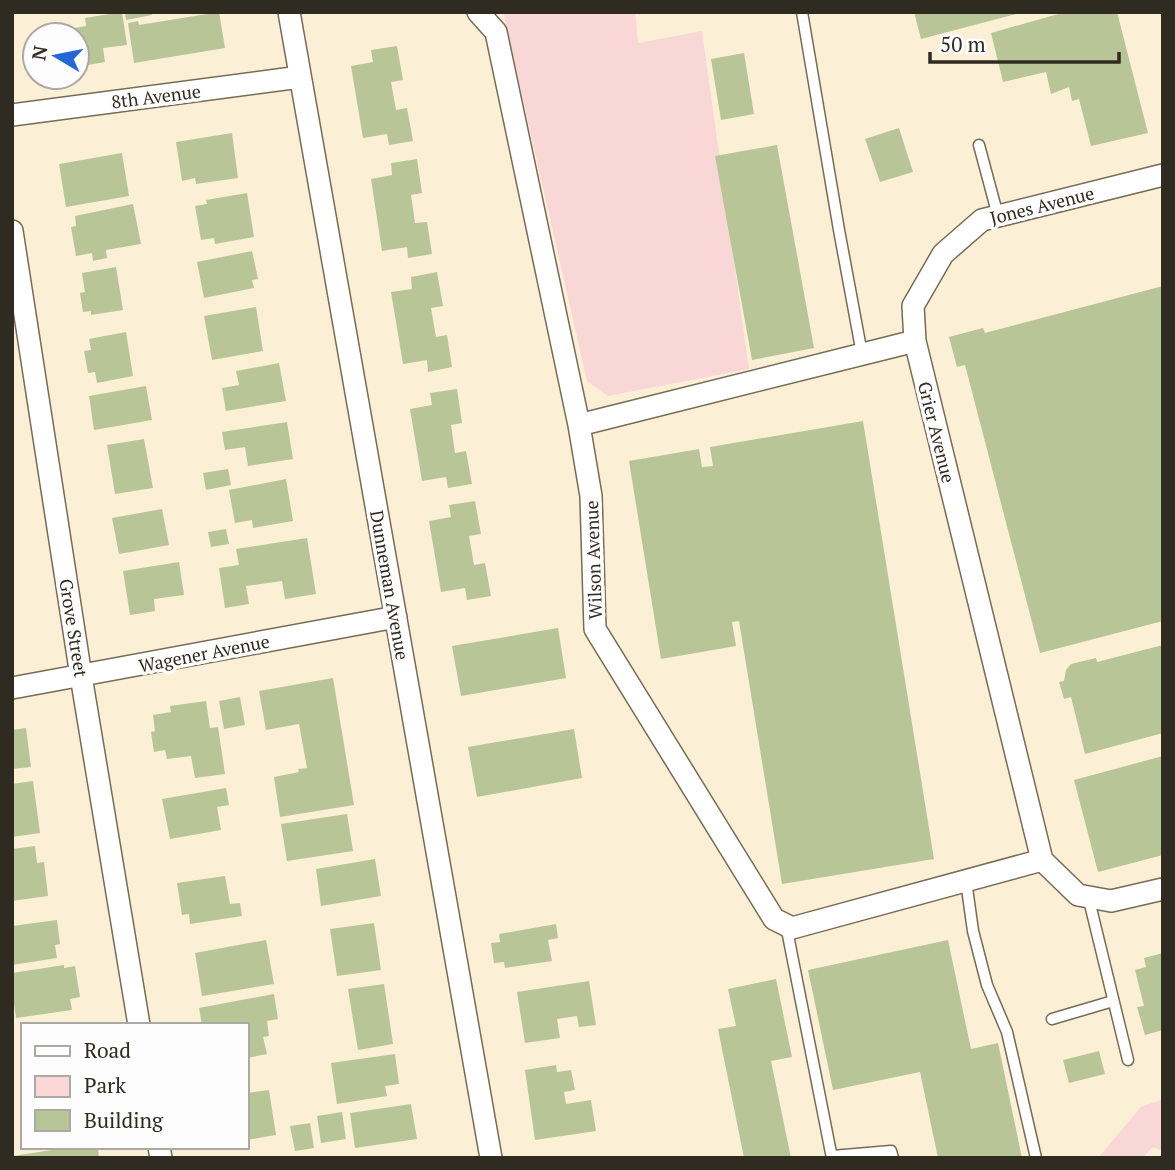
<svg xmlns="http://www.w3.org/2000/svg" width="1175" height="1170" font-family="'PT Serif',serif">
	<rect width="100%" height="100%" fill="#fbefd5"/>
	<!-- green -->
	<path fill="#fad7d7" d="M503 12 586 14 591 12H635L638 43 702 31 749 369 608 396 587 381Z
		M1163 1099V1151L1153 1147 1144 1156V1158H1098L1141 1107Z"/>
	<!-- building -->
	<path fill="#b8c697" d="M122 12 127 45 103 48 105 62 77 67V35H42L41 34 86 26 85 18Z
		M125 12H151L152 15 126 20Z
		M219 12 225 48 134 63 128 23 138 21 139 25Z
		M914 12H1020V13L921 39Z
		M1065 12H1117L1148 133 1091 146 1079 99 1072 101 1069 87 1051 94 1046 72 1003 82 991 33Z
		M397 46 403 80 391 82 396 110 407 108 413 141 389 145 387 134 363 138 351 66 373 62 371 50Z
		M744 53 754 114 721 120 711 59Z
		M899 128 913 172 880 182 865 139Z
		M232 133 238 178 196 184 195 178 182 181 176 142Z
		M777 145 814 348 752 360 715 156Z
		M122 153 129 196 66 207 59 164Z
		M417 159 422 193 411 195 415 223 427 222 432 254 408 258 407 247 382 251 371 179 392 175 391 163Z
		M247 193 254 237 215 244 214 238 201 240 195 206 207 204 206 200Z
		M133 204 141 244 106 250 107 258 93 261 92 253 76 256 71 227 76 226 75 216Z
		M252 251 258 279 252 280 254 288 204 298 197 262Z
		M116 267 123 310 91 315V311L83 312 80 293 85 292 82 273Z
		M437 272 443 306 431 308 436 337 447 335 452 367 428 372 427 360 403 364 391 292 412 289 411 277Z
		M1163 286V621L1040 653 965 365 957 367 949 337 983 328 985 333Z
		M256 307 263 351 212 360 204 316Z
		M126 332 133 376 97 383 95 372 88 373 84 351 91 350 89 339Z
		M279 363 286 401 226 411 222 388 239 385 236 371Z
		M146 386 152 420 94 430 89 396Z
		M457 389 462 423 451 425 455 453 466 451 472 484 448 488 446 477 422 481 410 409 432 405 430 393Z
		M863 421 934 859 782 884 739 621 732 622 736 646 661 659 629 461 699 449 702 467 713 466 710 447Z
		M287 422 293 459 248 466 245 447 225 450 222 432Z
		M144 439 153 488 115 494 107 445Z
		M228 469 231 485 206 490 203 473Z
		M286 479 293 521 253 528 252 520 235 523 229 490Z
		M475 501 481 534 469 536 474 565 485 563 491 596 467 600 465 588 441 592 429 521 451 517 449 505Z
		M162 509 169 545 119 554 112 518Z
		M226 529 229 544 211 547 208 532Z
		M307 538 316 594 285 599 282 581 246 586 249 604 225 608 219 568 239 565 236 549Z
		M179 562 184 595 154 599 155 611 130 615 123 571Z
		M558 628 566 678 461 696 452 646Z
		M1163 645V733L1085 754 1071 697 1064 699 1059 682 1064 681 1066 670 1071 664 1096 658 1097 662Z
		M333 678 354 805 280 817 274 777 299 772 298 769 307 768 299 724 266 730 259 691Z
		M240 697 245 725 224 729 219 701Z
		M206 701 210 728 218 727 225 774 195 778 191 756 167 759 165 750 154 752 151 732 155 731 153 715 171 712 170 706Z
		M26 728 31 767 12 769V730Z
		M574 729 582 778 477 797 468 747Z
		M1163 756V855L1098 872 1074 780Z
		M33 781 40 833 12 837V784Z
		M226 788 229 805 217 807 221 830 170 839 162 799Z
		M347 814 353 851 287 861 281 824Z
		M35 846 37 863 44 862 48 896 12 901V849Z
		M375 859 381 896 321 906 316 869Z
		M225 876 230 904 240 903 242 916 190 924 189 914 182 915 177 883Z
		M57 920 60 944 55 945 57 958 12 965V926Z
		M374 923 381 970 337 976 330 929Z
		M556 924 558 938 548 940 552 961 505 968 504 962 494 963 491 943 500 942 499 934Z
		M266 940 274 984 202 996 195 953Z
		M948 940 971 1049 998 1043 1022 1158H938L920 1072 833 1090 808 970Z
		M1163 953V1030L1145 1035 1137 1007 1144 1006 1135 970 1146 967 1144 958Z
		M64 965V968L75 966 80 997 70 999 72 1010 16 1018 12 990V973Z
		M776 979 792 1057 771 1061 791 1158H744L718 1029 736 1026 728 989Z
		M589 981 596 1025 579 1027 577 1016 557 1019 560 1038 525 1043 517 992Z
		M384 984 393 1044 358 1050 348 989Z
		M274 994 278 1019 267 1021 269 1036 263 1037 267 1054 247 1058V1025H202L199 1008Z
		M1099 1051 1105 1074 1069 1083 1063 1060Z
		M395 1054 399 1084 385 1086 387 1096 337 1104 331 1063Z
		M556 1065 557 1072 571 1070 575 1090 564 1092 566 1104 591 1100 596 1131 535 1140 525 1070Z
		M269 1090 276 1135 247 1140V1093Z
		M411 1104 417 1139 355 1148 350 1113Z
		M342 1112 346 1139 321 1143 317 1116Z
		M310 1123 314 1148 295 1151 290 1126Z
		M71 1147H98L99 1158H13V1156Z"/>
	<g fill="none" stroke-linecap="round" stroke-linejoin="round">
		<defs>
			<path id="service" d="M802 12 839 230 862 354
				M979 145 998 216
				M966 881 973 931 987 985 1007 1032 1036 1158
				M1088 896 1128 1060
				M786 925 832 1158
				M1052 1019 1113 1001
				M832 1156 891 1151 893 1158"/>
			<path id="minor" d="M289 12 491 1158
				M478 12 496 32 579 425 591 496 595 629 774 919 792 928 1042 860
				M12 115 300 77
				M12 231 81 676 139 1025
				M915 341 913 306 943 254 982 220 1163 175
				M579 425 915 341 1042 860
				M12 688 396 617
				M1042 860 1078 895 1111 901 1163 889
				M159 1147 161 1158"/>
		</defs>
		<!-- service casing -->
		<use href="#service" stroke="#766c55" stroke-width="13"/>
		<!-- minor casing -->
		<use href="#minor" stroke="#766c55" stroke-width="24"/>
		<!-- service -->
		<use href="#service" stroke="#fff" stroke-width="10"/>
		<!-- minor -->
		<use href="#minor" stroke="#fff" stroke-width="21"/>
	</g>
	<g text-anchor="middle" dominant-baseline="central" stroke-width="7" stroke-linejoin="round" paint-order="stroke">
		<!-- street labels -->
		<g font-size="18" fill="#2f2b21" stroke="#fdfdfd">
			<text transform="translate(156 96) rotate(-7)">8th Avenue</text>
			<text transform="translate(1042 205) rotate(-14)">Jones Avenue</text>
			<text transform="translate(937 432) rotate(76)">Grier Avenue</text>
			<text transform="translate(593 560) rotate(-92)">Wilson Avenue</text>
			<text transform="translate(390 585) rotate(80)">Dunneman Avenue</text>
			<text transform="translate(74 628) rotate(81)">Grove Street</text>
			<text transform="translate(204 653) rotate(-11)">Wagener Avenue</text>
		</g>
	</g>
	<!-- border -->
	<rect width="1175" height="1170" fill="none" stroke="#2f2b21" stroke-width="28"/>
	<!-- legend -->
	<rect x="21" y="1023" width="228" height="126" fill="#fdfdfd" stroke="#aba9a5" stroke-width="2"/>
	<rect x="35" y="1046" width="35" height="10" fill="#ffffff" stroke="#aba9a5" stroke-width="2"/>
	<text x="84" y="1058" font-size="21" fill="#2f2b21">Road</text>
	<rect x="35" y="1076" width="35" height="21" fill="#fad7d7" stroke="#aba9a5" stroke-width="2"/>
	<text x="84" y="1093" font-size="21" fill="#2f2b21">Park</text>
	<rect x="35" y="1110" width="35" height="21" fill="#b8c697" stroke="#aba9a5" stroke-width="2"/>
	<text x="84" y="1128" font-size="21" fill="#2f2b21">Building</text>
	<!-- north arrow -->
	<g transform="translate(56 56) rotate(280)"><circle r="33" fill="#fdfdfd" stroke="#aba9a5" stroke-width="2"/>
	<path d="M0-5L12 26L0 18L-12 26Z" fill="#2268d4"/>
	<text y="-10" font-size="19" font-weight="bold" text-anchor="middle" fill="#2f2b21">N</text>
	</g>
	<!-- scale -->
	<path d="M930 52v10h189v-10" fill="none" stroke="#2f2b21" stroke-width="3.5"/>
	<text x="940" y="52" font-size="21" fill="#2f2b21" stroke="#fdfdfd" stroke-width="5" paint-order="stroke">50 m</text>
</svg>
